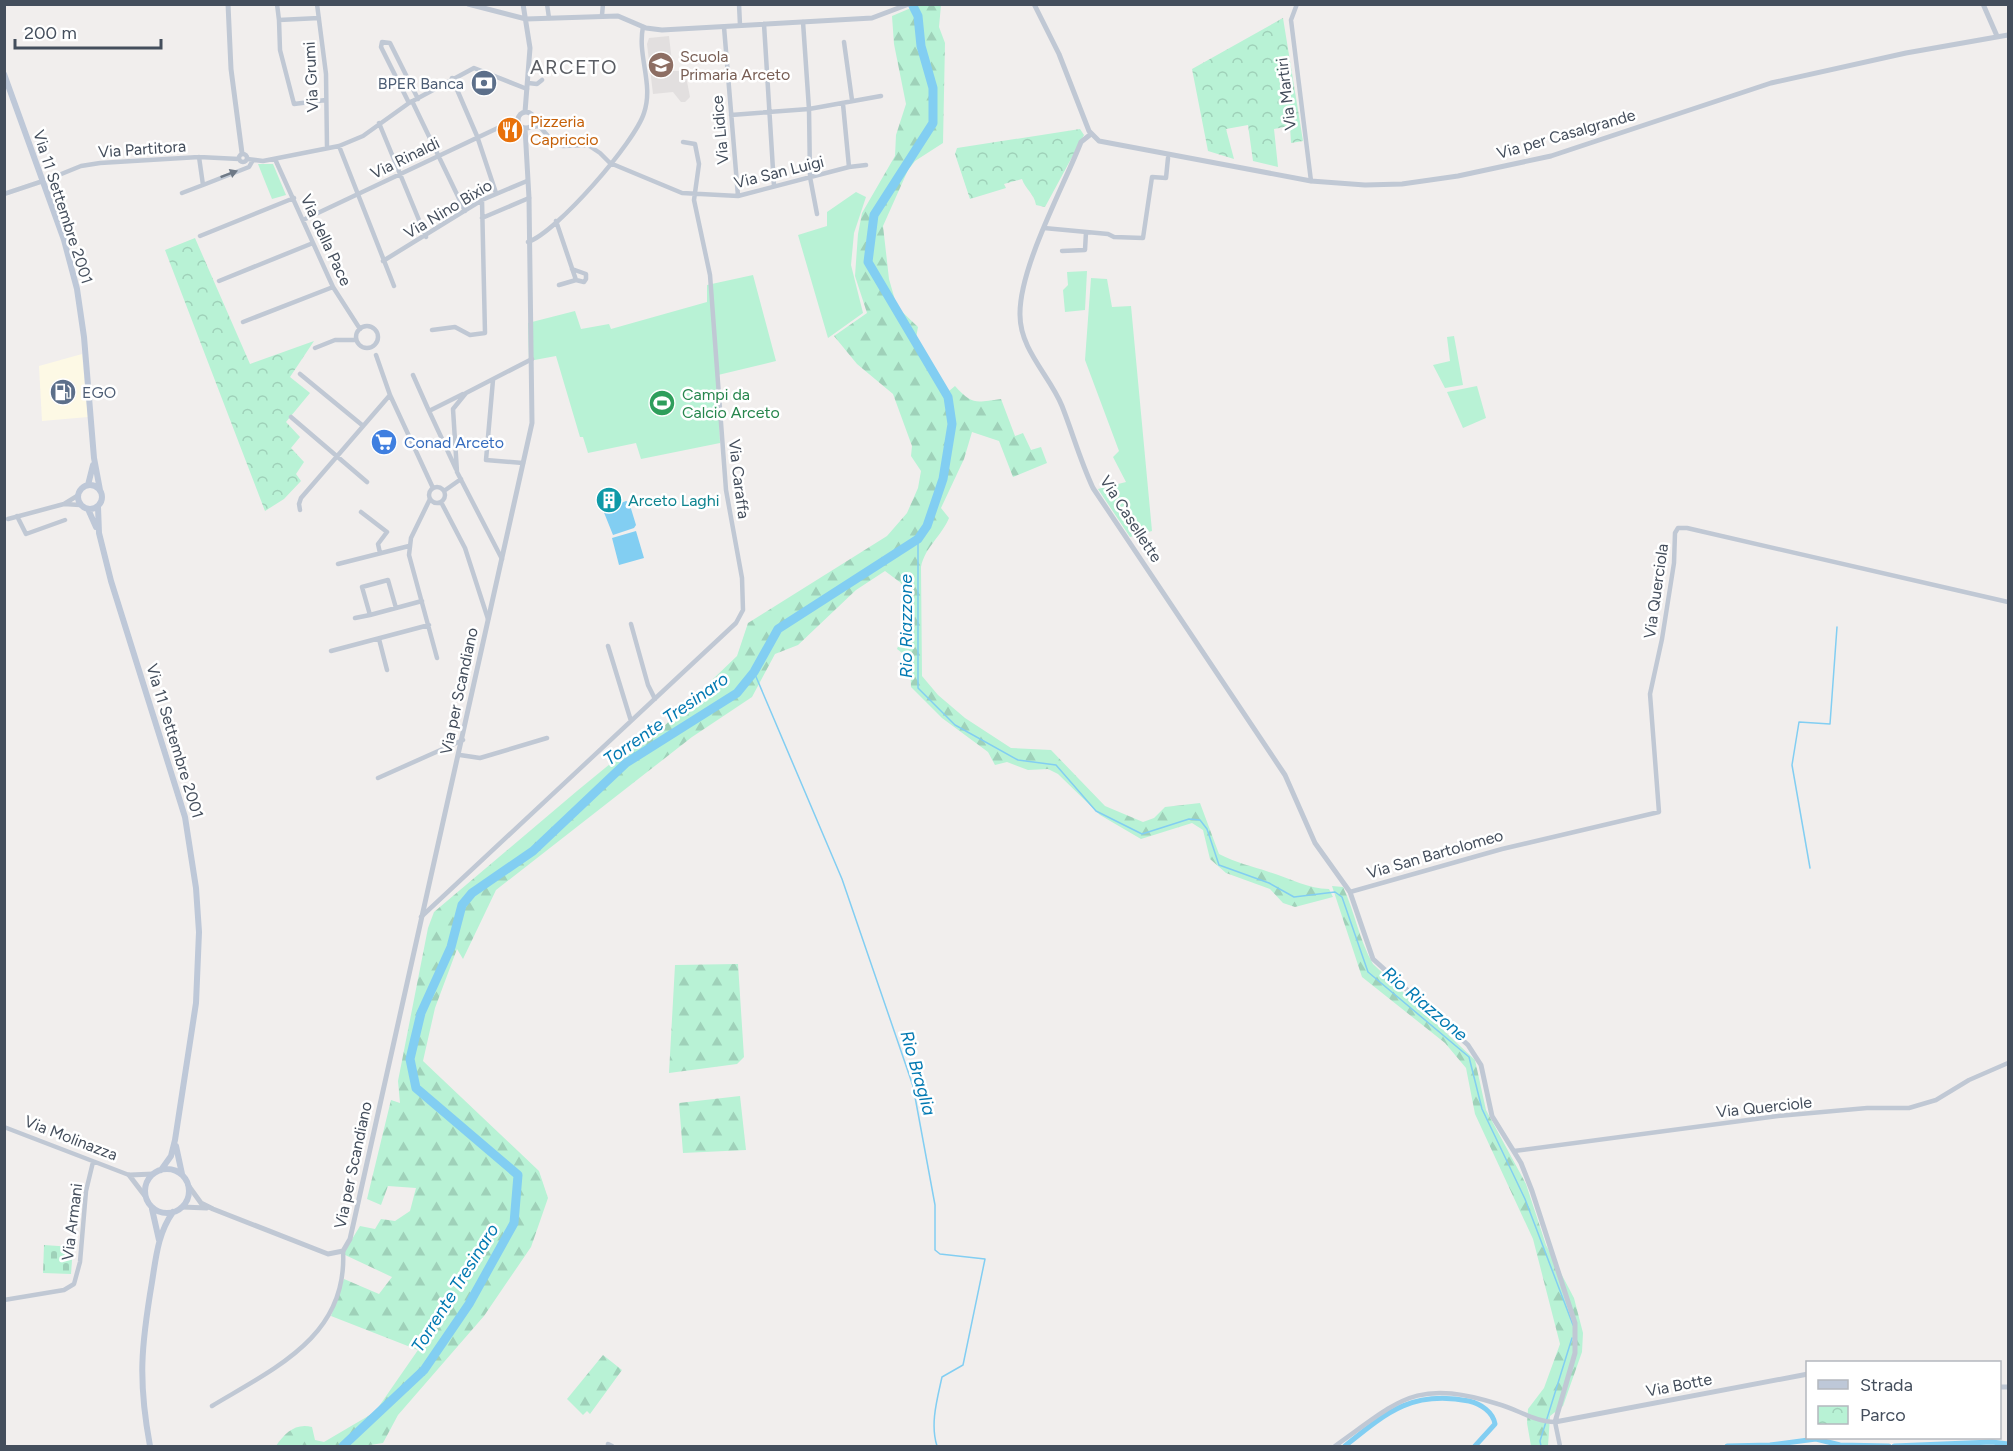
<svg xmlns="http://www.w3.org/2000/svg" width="2013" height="1451" font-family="Figtree,sans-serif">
	<defs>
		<pattern id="forest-firs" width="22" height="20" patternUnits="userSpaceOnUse" patternTransform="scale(1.5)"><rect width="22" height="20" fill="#b8f2d5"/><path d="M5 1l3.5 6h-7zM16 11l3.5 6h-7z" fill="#9fd1b9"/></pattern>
		<pattern id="cemetery-stones" width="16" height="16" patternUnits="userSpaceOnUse" patternTransform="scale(1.5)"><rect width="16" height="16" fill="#b8f2d5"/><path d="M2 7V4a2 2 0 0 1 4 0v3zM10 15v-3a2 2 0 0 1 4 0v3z" fill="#9fd1b9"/></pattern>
		<pattern id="park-crowns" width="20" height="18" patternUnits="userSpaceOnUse" patternTransform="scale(1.5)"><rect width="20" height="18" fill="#b8f2d5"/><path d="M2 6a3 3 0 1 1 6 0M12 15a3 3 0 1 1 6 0" fill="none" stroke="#9fd1b9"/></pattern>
	</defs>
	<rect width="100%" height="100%" fill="#f1eeed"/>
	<!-- commercial -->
	<path fill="#fdf9e5" d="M82 354 88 417 42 421 39 366Z"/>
	<!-- education -->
	<path fill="#e2dfdf" d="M669 36 673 71H685L690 97 685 102H681L673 92 653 94 647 44 649 38Z"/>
	<!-- grass -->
	<path fill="#b8f2d5" d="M258 164H273L286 195 272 199Z
		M856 192 866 197 854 233 851 265 863 313 828 338 798 235 827 226V212Z
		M1087 271 1085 310 1065 312 1063 290 1068 285 1067 272Z
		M753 275 776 361 718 375 720 443 641 459 636 443 588 453 583 437H580L556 356 529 361 528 323 575 311 581 329 609 324 611 329 707 302V285Z
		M1091 278 1107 279 1112 307 1131 306 1152 531 1130 537 1098 489 1126 482 1113 457 1119 451 1085 360Z
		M1454 336 1463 385 1445 388 1433 365 1450 361 1447 337Z
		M1477 386 1486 418 1463 428 1447 392Z"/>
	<!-- forest -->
	<path fill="url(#forest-firs)" d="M918 5H941L939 27 945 43 943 143 915 161 908 170 883 226 889 279 897 307 918 327 916 338 949 391 955 386C973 406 976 402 1001 399L1015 436 1023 433 1031 450 1041 447 1047 463 1013 477 999 441 972 432 964 459 941 508 949 518C941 537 925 547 921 567L922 676 938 695 965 718 1011 748 1051 750 1105 806 1143 822 1154 818 1165 807 1200 803 1219 854C1236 863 1252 866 1269 872 1290 878 1308 889 1329 889L1333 897 1295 907 1283 903 1270 889 1226 873 1210 859 1203 830 1192 823 1141 839 1100 815 1058 774 1048 769 1028 770 1007 762 995 765 988 752 942 718 911 687 910 659 897 649 910 615 901 583 885 571 856 590 798 645 775 654 752 697 692 737 496 890 463 959 457 949 435 1008 423 1061 539 1171 548 1198 531 1247 484 1316 398 1415 383 1443 364 1446H276C285 1433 295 1423 312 1427L315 1440 324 1442 375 1412 418 1350 331 1316 344 1279 379 1294 392 1277 343 1254 360 1226 375 1229 381 1219 395 1221 410 1211 416 1188 388 1186 381 1205 367 1199 391 1100 400 1103 398 1081 428 928 434 912 577 791 616 759 659 731 737 656 748 623 887 536 907 513 918 488 921 471 911 456 912 446 893 394 857 364 834 336 867 313 855 276 858 234 862 213 895 156 896 135 906 104 894 44 892 16Z
		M1332 886 1343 887C1355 912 1359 940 1373 964L1475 1060 1486 1110 1526 1184 1546 1245 1574 1298 1583 1333 1582 1352 1563 1406 1550 1416 1548 1446H1531L1527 1423 1528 1409 1544 1388 1560 1344 1533 1239 1475 1114 1466 1068 1445 1043 1362 977Z
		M738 964 744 1057 737 1064 669 1073 675 965Z
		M740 1096 746 1150 683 1153 679 1103Z
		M603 1355 622 1370 590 1414 587 1411 583 1415 567 1399Z"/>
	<!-- cemetery -->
	<path fill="url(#cemetery-stones)" d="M44 1245 73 1247 71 1274 43 1273Z"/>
	<!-- park -->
	<path fill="url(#park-crowns)" d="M1283 18 1303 141 1291 143 1290 126 1274 129 1278 167 1253 161 1248 125 1226 129 1234 159 1208 151 1192 69Z
		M1080 129 1084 135 1045 207 1036 205C1034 193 1025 189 1022 179L1004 184 1006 188 970 199 955 154 957 148Z
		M195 238 250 364 314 341 290 377 310 393 286 422 300 437 291 448 304 462 296 474 301 481 284 499 265 511 165 250Z"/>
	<!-- water -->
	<path fill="#82cef2" d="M626 501 629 502 636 525 634 528 613 535 603 510Z
		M636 531 644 558 619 565 612 538Z"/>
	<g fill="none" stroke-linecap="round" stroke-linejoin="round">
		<!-- stream -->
		<path stroke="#82cef2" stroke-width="1.5" d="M918 539V688L955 725 1018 760 1056 765 1096 811 1142 834 1189 819 1200 820 1207 829 1219 865 1269 883 1294 897 1335 892 1342 897 1368 972 1469 1057 1482 1109 1525 1199 1573 1325
			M754 672 842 879 913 1086 935 1205V1250L940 1254 985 1259 963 1365 942 1377C937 1400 930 1424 937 1446
			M1810 868 1792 765 1799 722 1830 724 1837 627
			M1541 1446 1540 1441 1572 1338"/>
		<!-- canal -->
		<path stroke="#82cef2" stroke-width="5" d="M1345 1446C1387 1412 1412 1390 1469 1401 1481 1404 1493 1412 1495 1424L1475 1446
			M1727 1446 1770 1445 1816 1439 1840 1445 1889 1446
			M1894 1446 1992 1442 2008 1444"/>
		<!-- river -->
		<path stroke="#82cef2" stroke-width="9" d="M343 1446 424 1370 469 1304 514 1223 518 1175 416 1088 410 1059 421 1013 451 947 462 905 472 893 533 851 626 763 737 693 754 672 778 629 918 539 927 526 943 479 952 424 948 397 868 262 874 215 933 123V88L921 46 918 16 912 4"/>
		<!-- minor -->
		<path stroke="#c0c8d4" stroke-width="4.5" d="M277 4 279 20
			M317 4 326 74 327 148
			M547 4 549 18
			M739 4 740 25
			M1297 4 1291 20 1311 181
			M602 15 603 4
			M319 18 279 20 280 50 294 104 326 100
			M803 22 809 109 810 177 817 214
			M764 24 774 186
			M724 27 738 196
			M844 42 852 100
			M452 78 477 136 496 193
			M528 83 537 84 542 80
			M412 101 465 211
			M409 103 381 47 382 42 390 43 418 99
			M843 104 849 167
			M731 115 809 109 881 96
			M534 120 554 143 563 146 588 145 600 153 610 163 682 193 738 196 849 167 866 165
			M379 123 426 237
			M528 128 538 126
			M339 146 394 286
			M239 158a4 4 0 1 1 8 0a4 4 0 1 1-8 0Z
			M247 159 263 161 339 146 363 136 409 103 474 68 527 89
			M275 159 333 287 360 329
			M49 179 81 166 100 163 199 157 239 159
			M203 185 249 167 253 160
			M182 193 203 185 199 157
			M4 194 43 181
			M482 218 529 198
			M303 220 517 119
			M556 221 576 280 584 282 586 279V274L572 269
			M1044 228 1108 234 1114 237 1143 238 1152 177 1166 178 1168 158
			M200 236 294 198
			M528 242C557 232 635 142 644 113 654 84 637 56 643 27
			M1062 251 1085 250 1086 232
			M383 261 482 200 527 181
			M219 281 313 243
			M559 285 576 280
			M243 322 333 287
			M356 337a11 11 0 1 1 22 0a11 11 0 1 1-22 0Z
			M432 330 455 327 470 335 485 333 482 200
			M315 348 335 340H356
			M376 355 390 395 433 488
			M300 374 362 425
			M413 375 429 411
			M493 380 486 460 523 463
			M291 417 367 482
			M456 469 429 411 463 394
			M429 495a8 8 0 1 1 16 0a8 8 0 1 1-16 0Z
			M444 491 461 479
			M77 496 64 504 80 505
			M430 499 411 538 409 555 437 658
			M441 502 465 548 488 619
			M300 510 299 504 301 498 390 395
			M361 512 387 532 378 544 380 553
			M17 516 26 534 65 520
			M8 519 64 504
			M502 559 457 472 453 409 466 393 532 359
			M338 564 409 546
			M396 608 388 580 362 587 370 615 422 601
			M355 618 370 615
			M631 624 648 685 655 699
			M379 639 387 670
			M608 646 631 721
			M331 651 429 625
			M460 755 480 758 547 738
			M378 778 463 740
			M1350 892 1502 849 1659 812 1650 694 1662 639 1674 563 1675 533 1678 528H1687L2008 602
			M421 917 736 623 743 610 742 578 726 490 710 275 694 200 699 164 695 144 683 142
			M4 1127 129 1175
			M1514 1151 1778 1116 1867 1108H1909L1936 1100 1969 1080 2008 1063
			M4 1300 64 1290 74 1284 80 1262 86 1191 93 1162
			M212 1406C275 1368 348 1336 343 1251
			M608 1444 612 1446
			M1335 1446C1400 1400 1415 1378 1498 1404 1517 1409 1535 1422 1555 1422L1560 1446"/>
		<!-- tertiary -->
		<path stroke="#c0c8d4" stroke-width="5" d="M228 4 231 69 242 153
			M468 4 526 19 618 16 646 28 662 30 872 18 909 4
			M523 4 530 48 525 112
			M1034 4 1059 54 1089 131 1099 141 1311 181 1365 185 1402 184 1458 176 1551 156 1771 83 1906 53 2008 35
			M1983 4 1997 36
			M518 120a8 8 0 1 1 16 0a8 8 0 1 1-16 0Z
			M1091 134 1081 142C1063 188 1019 268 1020 315 1020 350 1050 376 1062 406 1073 434 1080 460 1093 488L1285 775 1315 843 1350 892 1373 959 1468 1045 1481 1065 1492 1116 1521 1163 1532 1191 1575 1323V1353L1555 1422 1808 1374
			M129 1175 145 1196
			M130 1175 153 1174
			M188 1185 201 1203 213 1209 328 1254 343 1251 350 1239 532 423 529 198 525 128
			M182 1207 207 1208
			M2000 1387H2008"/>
		<!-- secondary -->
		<path stroke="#bec8d8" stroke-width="6" d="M4 74 64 240 77 289 84 337 94 458 100 490
			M78 497a12 12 0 1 1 24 0a12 12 0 1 1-24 0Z
			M88 485 93 465
			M98 507 99 533 111 581 185 817 196 888 199 932 196 1003 175 1140 171 1156 161 1170
			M88 509 96 527
			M176 1146 182 1174
			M145 1191a22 22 0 1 1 44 0a22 22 0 1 1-44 0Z
			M152 1209 159 1240
			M150 1446C138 1381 141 1347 152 1282 156 1257 158 1233 173 1212"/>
	</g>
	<!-- one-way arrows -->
	<defs><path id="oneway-solid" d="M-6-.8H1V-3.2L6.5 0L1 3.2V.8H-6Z" transform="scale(1.5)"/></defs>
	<use fill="#6f7986" href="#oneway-solid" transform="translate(229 174) rotate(-21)"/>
	<!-- icons -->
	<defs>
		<symbol id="school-disc" viewBox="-11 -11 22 22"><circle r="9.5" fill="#8d6e63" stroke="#fff"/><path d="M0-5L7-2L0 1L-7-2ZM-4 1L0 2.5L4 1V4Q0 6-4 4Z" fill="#fff"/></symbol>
		<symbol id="bank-disc" viewBox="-11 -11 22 22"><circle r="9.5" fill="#5c6f8a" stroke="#fff"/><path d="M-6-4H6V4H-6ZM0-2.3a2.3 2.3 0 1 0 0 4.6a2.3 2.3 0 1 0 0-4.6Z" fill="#fff"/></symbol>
		<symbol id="restaurant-disc" viewBox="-11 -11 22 22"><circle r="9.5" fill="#e8710a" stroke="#fff"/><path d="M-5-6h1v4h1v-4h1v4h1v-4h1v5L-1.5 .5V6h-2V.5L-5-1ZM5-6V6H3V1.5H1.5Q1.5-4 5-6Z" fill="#fff"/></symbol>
		<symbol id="fuel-disc" viewBox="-11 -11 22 22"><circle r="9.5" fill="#5c6f8a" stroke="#fff"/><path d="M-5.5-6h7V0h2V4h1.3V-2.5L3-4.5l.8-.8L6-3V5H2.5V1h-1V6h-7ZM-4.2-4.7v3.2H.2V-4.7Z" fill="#fff"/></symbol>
		<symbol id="stadium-disc" viewBox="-11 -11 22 22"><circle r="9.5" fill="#2e9e5b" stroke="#fff"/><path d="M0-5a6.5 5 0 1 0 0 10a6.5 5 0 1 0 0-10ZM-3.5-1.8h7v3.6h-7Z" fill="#fff"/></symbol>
		<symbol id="supermarket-disc" viewBox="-11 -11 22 22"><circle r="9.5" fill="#3f7fe0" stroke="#fff"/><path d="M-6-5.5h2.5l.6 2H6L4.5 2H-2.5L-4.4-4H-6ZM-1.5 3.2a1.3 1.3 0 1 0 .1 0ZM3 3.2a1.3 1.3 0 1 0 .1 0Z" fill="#fff"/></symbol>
		<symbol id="building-disc" viewBox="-11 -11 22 22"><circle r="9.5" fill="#0f9aa8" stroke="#fff"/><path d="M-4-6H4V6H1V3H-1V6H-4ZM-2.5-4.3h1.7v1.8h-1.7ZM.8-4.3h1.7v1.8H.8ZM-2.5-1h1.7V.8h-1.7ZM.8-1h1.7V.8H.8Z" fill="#fff"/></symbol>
	</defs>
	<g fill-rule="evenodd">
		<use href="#school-disc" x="646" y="50" width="30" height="30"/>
		<use href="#bank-disc" x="469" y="68" width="30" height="30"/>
		<use href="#restaurant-disc" x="495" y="115" width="30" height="30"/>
		<use href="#fuel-disc" x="48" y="377" width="30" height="30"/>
		<use href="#stadium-disc" x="647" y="388" width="30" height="30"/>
		<use href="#supermarket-disc" x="369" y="427" width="30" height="30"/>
		<use href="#building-disc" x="594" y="485" width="30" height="30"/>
	</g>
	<g text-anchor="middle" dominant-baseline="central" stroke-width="5" stroke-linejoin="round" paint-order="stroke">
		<!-- education labels -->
		<g font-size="16" fill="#785e54" stroke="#fff" text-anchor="start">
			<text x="680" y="56">Scuola<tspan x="680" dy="18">Primaria Arceto</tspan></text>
		</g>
		<!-- street labels -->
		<g font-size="16" fill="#444e5c" stroke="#fff">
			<text transform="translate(311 77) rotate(-93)">Via Grumi</text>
			<text transform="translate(1286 94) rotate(-97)">Via Martiri</text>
			<text transform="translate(720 130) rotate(-95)">Via Lidice</text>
			<text transform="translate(1566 134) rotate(-16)">Via per Casalgrande</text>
			<text transform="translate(142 149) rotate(-4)">Via Partitora</text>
			<text transform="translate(405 158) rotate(-26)">Via Rinaldi</text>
			<text transform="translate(779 172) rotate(-14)">Via San Luigi</text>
			<text transform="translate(63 207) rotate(72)">Via 11 Settembre 2001</text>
			<text transform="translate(448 209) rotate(-31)">Via Nino Bixio</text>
			<text transform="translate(326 240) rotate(65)">Via della Pace</text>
			<text transform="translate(739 479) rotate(83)">Via Caraffa</text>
			<text transform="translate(1131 519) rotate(57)">Via Casellette</text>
			<text transform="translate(1656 591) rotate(-82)">Via Querciola</text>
			<text transform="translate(459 691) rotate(-78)">Via per Scandiano</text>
			<text transform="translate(175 741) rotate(73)">Via 11 Settembre 2001</text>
			<text transform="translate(1435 854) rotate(-16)">Via San Bartolomeo</text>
			<text transform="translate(1764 1107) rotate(-6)">Via Querciole</text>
			<text transform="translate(71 1138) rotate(21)">Via Molinazza</text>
			<text transform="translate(353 1165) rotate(-78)">Via per Scandiano</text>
			<text transform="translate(72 1222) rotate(-83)">Via Armani</text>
			<text transform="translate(1679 1385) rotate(-11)">Via Botte</text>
		</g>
		<!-- service labels -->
		<g font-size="16" fill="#4e5e75" stroke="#fff" text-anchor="end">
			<text x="464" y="83">BPER Banca</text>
			<text x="82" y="392" text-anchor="start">EGO</text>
		</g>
		<!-- food labels -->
		<g font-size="16" fill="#c56008" stroke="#fff" text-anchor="start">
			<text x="530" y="121">Pizzeria<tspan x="530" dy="18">Capriccio</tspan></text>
		</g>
		<!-- leisure labels -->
		<g font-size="16" fill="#27864d" stroke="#fff" text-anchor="start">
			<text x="682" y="394">Campi da<tspan x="682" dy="18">Calcio Arceto</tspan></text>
		</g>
		<!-- shop labels -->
		<g font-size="16" fill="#366cbe" stroke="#fff" text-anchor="start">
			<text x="404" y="442">Conad Arceto</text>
		</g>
		<!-- culture labels -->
		<g font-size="16" fill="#0d838f" stroke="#fff" text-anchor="start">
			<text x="628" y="500">Arceto Laghi</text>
		</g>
		<!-- water labels -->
		<g font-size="18" font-style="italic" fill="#0279b2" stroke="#fff">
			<text transform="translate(906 626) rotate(-90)">Rio Riazzone</text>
			<text transform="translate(666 719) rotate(-35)">Torrente Tresinaro</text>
			<text transform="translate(1425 1004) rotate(40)">Rio Riazzone</text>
			<text transform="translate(918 1073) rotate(74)">Rio Braglia</text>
			<text transform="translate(455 1288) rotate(-58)">Torrente Tresinaro</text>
		</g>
		<!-- quarter labels -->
		<g font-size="20" letter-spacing="1.5" fill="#5a5d63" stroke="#fff">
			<text x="574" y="67">ARCETO</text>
		</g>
	</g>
	<!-- border -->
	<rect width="2013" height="1451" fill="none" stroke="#444e5c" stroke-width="12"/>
	<!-- legend -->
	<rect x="1806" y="1361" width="195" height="78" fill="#ffffff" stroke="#b4b8be" stroke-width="1.5"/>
	<rect x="1818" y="1380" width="30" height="9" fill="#bec8d8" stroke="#b4b8be" stroke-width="1.5"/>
	<text x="1860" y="1391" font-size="18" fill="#444e5c">Strada</text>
	<rect x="1818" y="1406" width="30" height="18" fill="url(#park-crowns)" stroke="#b4b8be" stroke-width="1.5"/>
	<text x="1860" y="1421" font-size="18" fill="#444e5c">Parco</text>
	<!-- scale -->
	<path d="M15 39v9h146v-9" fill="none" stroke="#444e5c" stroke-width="3"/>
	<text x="24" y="39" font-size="18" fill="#444e5c" stroke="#ffffff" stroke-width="4.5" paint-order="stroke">200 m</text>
</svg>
